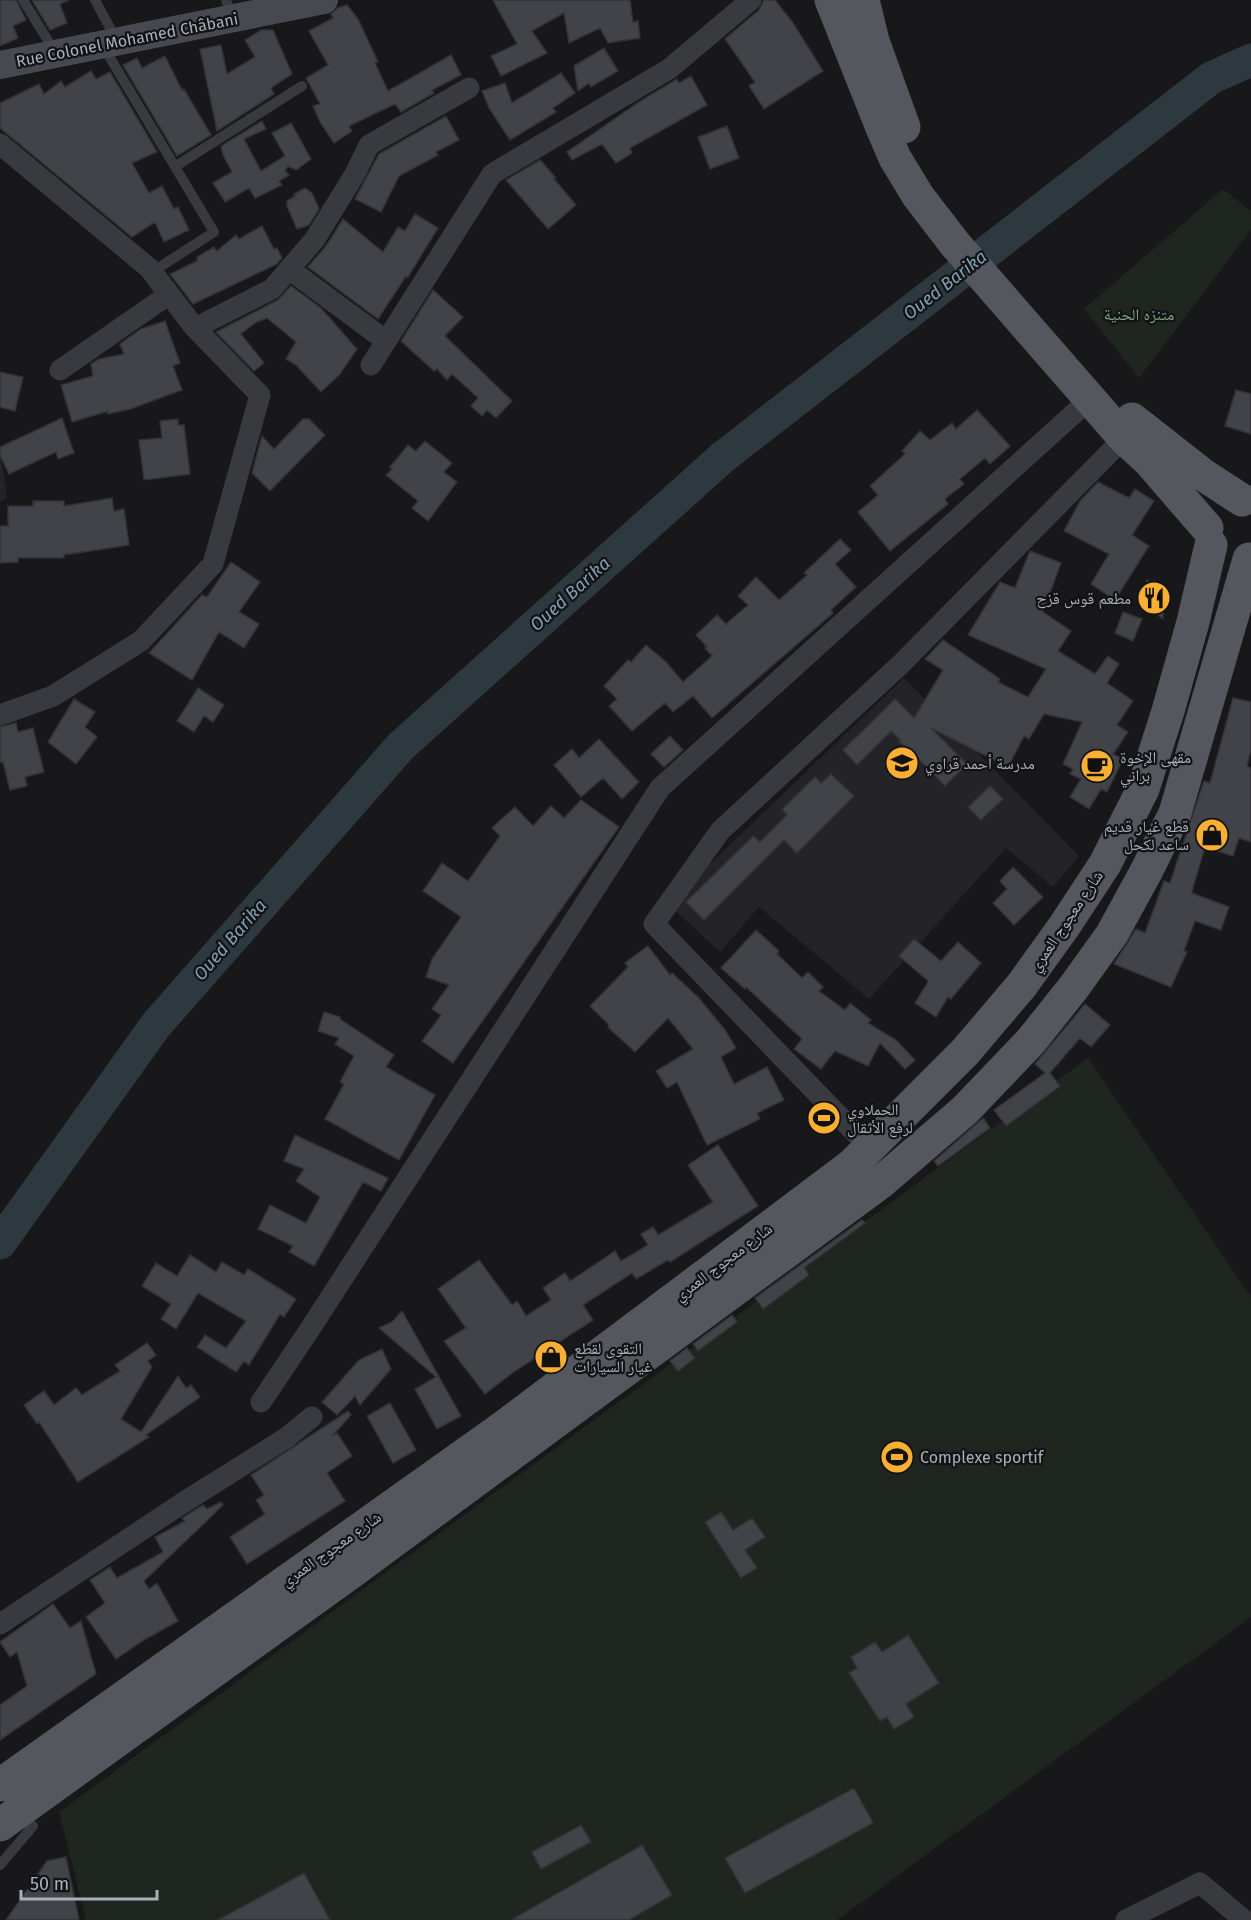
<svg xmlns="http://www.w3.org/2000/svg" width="1251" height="1920" font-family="'Fira Sans','Noto Naskh Arabic',sans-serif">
	<rect width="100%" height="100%" fill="#18181b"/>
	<!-- built -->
	<path fill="#242428" d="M0 449 7 498 0 502Z
		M904 678 1079 856 1053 887 1006 848 869 999 759 907 720 952 668 904Z"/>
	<!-- green -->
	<path fill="#1e261f" d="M1223 189 1251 211V230L1139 378 1084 309Z
		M1088 1058 1251 1297V1617L837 1920H86L59 1812Z"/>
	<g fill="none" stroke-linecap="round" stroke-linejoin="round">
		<!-- river -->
		<path stroke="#2d383f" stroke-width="33" d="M0 1243 156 1025 401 746 723 457 1211 78 1251 60"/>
	</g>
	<!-- building -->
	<path fill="#424348" stroke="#323237" stroke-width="1.5" d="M0 0H16L26 20 13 26 18 38 0 46Z
		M32 0H69L60 4 67 23 50 30Z
		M493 0H630L633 22 638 21 640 38 608 43 600 28 569 43 564 13 532 31 547 53 501 76 491 56 517 44Z
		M764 0H775L793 23 823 71 764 109 749 86 755 82 725 39 759 10Z
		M347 5 358 19 378 62 375 63 388 91 451 55 461 75 432 90 434 93 401 112 395 104 349 126 352 131 334 143 320 122 313 106 320 104 306 78 328 65 309 31 333 18 331 14 338 8Z
		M261 30H273L292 74 271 88 274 94 217 131 200 49 221 45 227 74 255 57 245 40Z
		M604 48 618 71 591 87 589 83 578 91 574 66Z
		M165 56 182 90 184 89 211 135 177 156 123 65 137 58 142 68Z
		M91 71 96 79 110 72 157 152 132 163 149 193 162 186 174 209 178 207 189 230 164 242 155 222 132 237 0 128V103L39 84 44 94 61 81 65 87Z
		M561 73 575 93 553 108 556 112 510 140 489 108 482 91 505 83 512 103Z
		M691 76 707 105 630 148 632 153 616 163 602 144 572 160 567 152 639 102 677 79 679 83Z
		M446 116 459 140 436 152 438 155 399 176 381 212 355 199 379 154Z
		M262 121 266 129 244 139 261 171 285 156 272 133 291 123 311 159 296 170 288 166 285 171 289 175 279 181 282 185 255 198 249 188 225 202 213 183 232 172 223 155 221 146Z
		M727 126 739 158 710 169 698 137Z
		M540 160 556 178 554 179 576 205 548 229 506 180Z
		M305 188 312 193 319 209 309 225 297 229 287 206V201L295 196 294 194Z
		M415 214 438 228 408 277 406 276 378 319 308 267 326 246 343 219 383 252 398 227 405 231Z
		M262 226 274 249 277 248 282 258 277 264 193 304 170 274 197 261V257L214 247 217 251 236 235 239 239Z
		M291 286 321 308 357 349 340 374 321 392 296 365 286 359 296 342 267 318 255 323 241 334 264 363 254 371 216 332 278 300Z
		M433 290 463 317 445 336 512 401 496 418 487 410 482 416 471 406 478 398 452 374 447 380 437 369 434 371 401 341Z
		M165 321 180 363 173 366 182 390 130 409 108 414V411L72 422 61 385 93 376 91 364 99 359 124 354 120 344 141 329Z
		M0 372 23 377 15 411 0 407Z
		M1236 390 1251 394V434L1225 426Z
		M977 410 1010 446 990 464 985 458 960 479 964 484 945 499 948 504 890 551 858 512 878 495 870 486 905 454 902 451 920 431 930 440 952 423 956 429Z
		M62 418 74 453 58 459 56 452 9 474 0 455V447Z
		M178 419V425H184L190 474 144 480 139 440 162 438 160 421Z
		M303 419H309L325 435 270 491 252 473 262 436 274 449Z
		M425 441 452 463 444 472 457 482 428 521 412 508 418 501 386 475 392 469 390 467 408 445 416 451Z
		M1098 482 1129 498 1135 489 1154 501 1132 535 1149 546 1115 600 1091 584 1109 554 1064 531 1080 501Z
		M112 498 114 511 124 509 129 545 64 555V558H18V562L0 563V526H8V506H33V501H64V506Z
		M840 539 851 550 835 564 856 587 831 610 833 613 712 718 693 696 673 712 665 703 632 731 609 706 617 699 604 686 628 660 631 662 646 645 666 662 683 682 712 656 705 648 707 647 696 635 717 615 726 624 748 605 738 596 756 577 779 600 807 575 804 573Z
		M1030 551 1061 563 1043 612 1071 631 1058 651 1095 674 1108 656 1119 664 1107 683 1133 701 1117 725 1128 732 1113 754 1123 759 1107 792 1101 789 1089 809 1070 797 1081 779 1070 774 1073 769 1063 764 1082 722 1044 714 1029 739 1024 736 1008 767 931 728 967 764 945 786 908 748 899 742 900 740 891 731 857 765 843 750 895 699 914 718 943 670 925 659 943 640 1000 679 998 682 1028 697 1046 669 968 635 1000 582 1015 588Z
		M231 562 260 582 239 612 259 624 244 648 219 632 192 680 149 653 202 595 207 597Z
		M1147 580 1163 591V619L1144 604Z
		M1123 612 1142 619 1133 641 1115 633Z
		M198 688 224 705 213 722 204 716 194 732 177 721Z
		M1233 698 1251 702V750L1247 766 1251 768V842L1239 838 1233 856 1205 847 1192 891V893L1229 907 1221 930 1195 921 1184 951 1187 952 1171 987 1114 964 1136 929 1145 933 1164 881 1170 883 1204 781 1210 783Z
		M74 699 95 712 85 727 97 737 76 764 48 742Z
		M16 723 18 732 33 728 44 772 25 777 27 786 10 790 3 762H0V727Z
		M670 736 683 750 664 767 651 754Z
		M599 739 639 782 622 799 603 778 581 797 554 765 572 749 579 758Z
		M831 774 854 796 797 853 784 840 704 920 686 902 753 836 760 842 787 815 782 809 815 777 821 783Z
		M990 786 1003 799 981 820 968 807Z
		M581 800 619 827 453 1063 422 1041 441 1015 432 1009 449 985 426 977 432 959 461 917 423 891 442 863 468 881 500 836 492 828 515 807 533 826 551 806 564 818Z
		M1013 867 1043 897 1014 925 993 903 1007 889 1000 881Z
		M756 930 779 951 777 954 802 978 808 972 823 987 819 991 845 1010 850 1003 871 1020 868 1023 896 1040 915 1060 905 1069 880 1043 868 1066 835 1051 821 1069 794 1049 802 1039 746 987 745 989 721 968Z
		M914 939 941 961 958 942 981 963 951 999 948 997 936 1017 915 1003 928 982 927 980 899 956Z
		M648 946 670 975 672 973 699 998 725 1030 736 1048 721 1057 734 1084 767 1067 784 1100 757 1113 760 1119 707 1145 677 1082 667 1088 656 1071 693 1049 668 1018 635 1052 608 1027 609 1025 590 1006 628 967 625 963Z
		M1085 1004 1110 1025 1091 1047 1080 1038 1050 1073 1060 1086 1006 1126 994 1110 1045 1073 1035 1064Z
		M324 1012 340 1017V1019L394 1055 386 1067 435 1095 399 1160 325 1119 344 1084 340 1082 354 1056 335 1044 339 1038 318 1031Z
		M983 1118 990 1128 938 1166 934 1161Z
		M295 1135 388 1178 381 1191 363 1182 314 1266 289 1252 293 1246 258 1229 270 1205 306 1223 320 1197 296 1181 304 1169 284 1161Z
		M718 1145 758 1206 670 1262 668 1260 636 1279 632 1273 583 1305 593 1320 515 1371 485 1394 444 1341 466 1328 438 1289 479 1260 512 1305 517 1301 526 1316 551 1300 543 1288 565 1273 570 1281 615 1251 621 1261 648 1245 641 1234 653 1227 658 1235 713 1202 688 1165Z
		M862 1220 865 1223 804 1268 809 1275 763 1309 755 1298Z
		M190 1255 216 1272 222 1262 244 1275 248 1269 296 1299 284 1317 280 1314 249 1365 244 1361 236 1372 197 1347 205 1335 226 1348 246 1321 198 1293 176 1329 161 1319 171 1304 142 1286 156 1263 177 1276Z
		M402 1311 461 1416 437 1429 415 1389 436 1377 379 1328 392 1322Z
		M732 1315 737 1322 698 1351 693 1344Z
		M147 1343 156 1355 148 1361 152 1367 121 1419 141 1432 178 1376 186 1388 191 1385 200 1397 146 1435 149 1437 78 1482 39 1422 37 1424 24 1405 44 1391 54 1405 76 1388 82 1395 120 1371 115 1365Z
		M687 1348 695 1358 678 1371 670 1361Z
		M382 1349 391 1369 360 1405 355 1396 337 1415 322 1402 359 1360Z
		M390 1403 416 1450 393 1463 367 1416Z
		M348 1411 351 1415 332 1436 337 1433 352 1456 327 1473 345 1501 247 1564 230 1537 265 1514 256 1500 264 1495 251 1475Z
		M221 1502 223 1505 144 1581 149 1589 157 1583 178 1621 144 1640 116 1659 86 1617 105 1603 90 1580 110 1567 117 1578 163 1552 155 1537 185 1521 182 1518 203 1505 207 1509Z
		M721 1512 733 1530 752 1518 765 1537 745 1550 757 1568 741 1578 705 1522Z
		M53 1604 70 1628 81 1621 96 1674 0 1740V1705L27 1686 17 1652 10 1657 0 1642Z
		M908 1635 939 1683 906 1704 914 1717 894 1729 887 1717 880 1721 849 1673 857 1668 851 1657 875 1642 882 1652Z
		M854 1788 873 1823 745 1893 725 1858Z
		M581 1825 591 1842 541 1869 532 1852Z
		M642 1845 672 1895 629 1920H511Z
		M66 1857 79 1920H6L47 1861Z
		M304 1873 330 1920H218Z"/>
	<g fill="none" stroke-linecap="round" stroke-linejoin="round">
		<!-- service -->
		<path stroke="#393a40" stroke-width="10" d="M23 0 55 52
			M95 0 116 39
			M226 0 233 18
			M103 46 214 232 152 272
			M176 166 302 86
			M0 1865 33 1826"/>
		<!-- minor -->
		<path stroke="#393a40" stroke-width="21" d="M0 144 149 268 195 328 260 395 213 564 141 641 53 696 0 715
			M289 269 385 340
			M195 328 272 289 315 239 355 174 369 145 469 88
			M371 365 492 174 669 69 751 0
			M60 370 168 295
			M869 1147 654 924 720 831 901 664 1124 438
			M261 1402 310 1329 660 788 1090 399
			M0 1624 181 1504 286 1438 312 1417
			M1126 1920 1200 1883 1244 1920"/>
		<!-- secondary -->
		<path stroke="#474950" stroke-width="28" d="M0 65 324 0"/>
		<!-- primary -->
		<path stroke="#55575f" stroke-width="33" d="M831 0 882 128 895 158 918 196 955 244 1124 438 1150 462 1207 528
			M863 0 873 41 904 127
			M1132 419 1202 474 1242 500
			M0 1785 502 1428 852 1165 965 1052 1022 985 1065 925 1105 864 1143 789 1168 711 1193 622 1211 545
			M0 1825 346 1576 880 1183 965 1110 1031 1041 1074 987 1112 934 1147 870 1175 813 1249 559"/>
	</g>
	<!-- icons -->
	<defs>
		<symbol id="restaurant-disc" viewBox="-11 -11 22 22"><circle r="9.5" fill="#f9b032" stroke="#131316"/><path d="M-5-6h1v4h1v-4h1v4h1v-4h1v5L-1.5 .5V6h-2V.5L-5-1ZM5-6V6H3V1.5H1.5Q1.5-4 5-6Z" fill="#111"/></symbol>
		<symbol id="school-disc" viewBox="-11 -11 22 22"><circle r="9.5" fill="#f9b032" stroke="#131316"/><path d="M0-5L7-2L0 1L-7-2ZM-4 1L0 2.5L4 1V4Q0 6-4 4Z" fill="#111"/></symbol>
		<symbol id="cafe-disc" viewBox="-11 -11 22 22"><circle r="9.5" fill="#f9b032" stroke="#131316"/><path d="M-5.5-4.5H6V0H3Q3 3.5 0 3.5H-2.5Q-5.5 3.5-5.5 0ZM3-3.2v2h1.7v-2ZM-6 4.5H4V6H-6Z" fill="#111"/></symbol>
		<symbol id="shop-disc" viewBox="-11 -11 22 22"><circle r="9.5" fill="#f9b032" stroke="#131316"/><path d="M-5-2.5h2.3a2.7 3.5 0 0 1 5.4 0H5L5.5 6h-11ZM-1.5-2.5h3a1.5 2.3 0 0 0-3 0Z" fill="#111"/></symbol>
		<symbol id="stadium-disc" viewBox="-11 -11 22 22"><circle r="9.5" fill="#f9b032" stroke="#131316"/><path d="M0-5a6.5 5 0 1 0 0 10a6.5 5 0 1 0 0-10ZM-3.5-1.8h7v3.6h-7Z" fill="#111"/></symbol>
	</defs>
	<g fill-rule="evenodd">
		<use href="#restaurant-disc" x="1135" y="579" width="38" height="38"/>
		<use href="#school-disc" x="883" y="744" width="38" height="38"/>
		<use href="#cafe-disc" x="1078" y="747" width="38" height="38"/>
		<use href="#shop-disc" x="1193" y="816" width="38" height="38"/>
		<use href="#stadium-disc" x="805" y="1099" width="38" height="38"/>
		<use href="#shop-disc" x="532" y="1338" width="38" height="38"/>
		<use href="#stadium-disc" x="878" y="1438" width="38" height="38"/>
	</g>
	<g text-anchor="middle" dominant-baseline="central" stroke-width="4.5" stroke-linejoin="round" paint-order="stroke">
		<!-- street labels -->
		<g font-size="16" fill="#aab0bb" stroke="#131316">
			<text transform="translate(127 40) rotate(-11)">Rue Colonel Mohamed Châbani</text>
			<text transform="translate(1066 921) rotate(-56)">شارع معجوج العمري</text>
			<text transform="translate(723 1262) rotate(-37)">شارع معجوج العمري</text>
			<text transform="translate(331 1549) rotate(-35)">شارع معجوج العمري</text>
		</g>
		<!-- park labels -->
		<g font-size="16" fill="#81a682" stroke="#131316">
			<text x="1139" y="314">متنزه الحنية</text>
		</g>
		<!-- poi labels -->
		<g font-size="16" fill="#aab0bb" stroke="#131316" text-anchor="start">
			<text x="1131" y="598" text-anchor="end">مطعم قوس قزح</text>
			<text x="1120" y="757">مقهى الإخوة<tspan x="1120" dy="18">براني</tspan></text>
			<text x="925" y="763">مدرسة أحمد قراوي</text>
			<text x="1189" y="826" text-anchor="end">قطع غيار قديم<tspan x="1189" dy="18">ساعد لكحل</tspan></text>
			<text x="847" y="1109">الحملاوي<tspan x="847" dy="18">لرفع الأثقال</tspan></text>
			<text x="574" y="1348">التقوى لقطع<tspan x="574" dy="18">غيار السيارات</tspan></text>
			<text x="920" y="1457">Complexe sportif</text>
		</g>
		<!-- water labels -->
		<g font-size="18" font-style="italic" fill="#809fb7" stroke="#131316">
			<text transform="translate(945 285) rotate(-38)">Oued Barika</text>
			<text transform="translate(570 594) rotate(-42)">Oued Barika</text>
			<text transform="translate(230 940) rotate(-49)">Oued Barika</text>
		</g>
	</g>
	<!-- scale -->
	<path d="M21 1890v9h136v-9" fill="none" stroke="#aab0bb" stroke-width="3"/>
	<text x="30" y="1890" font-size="18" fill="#aab0bb" stroke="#131316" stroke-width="4.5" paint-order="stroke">50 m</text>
</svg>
